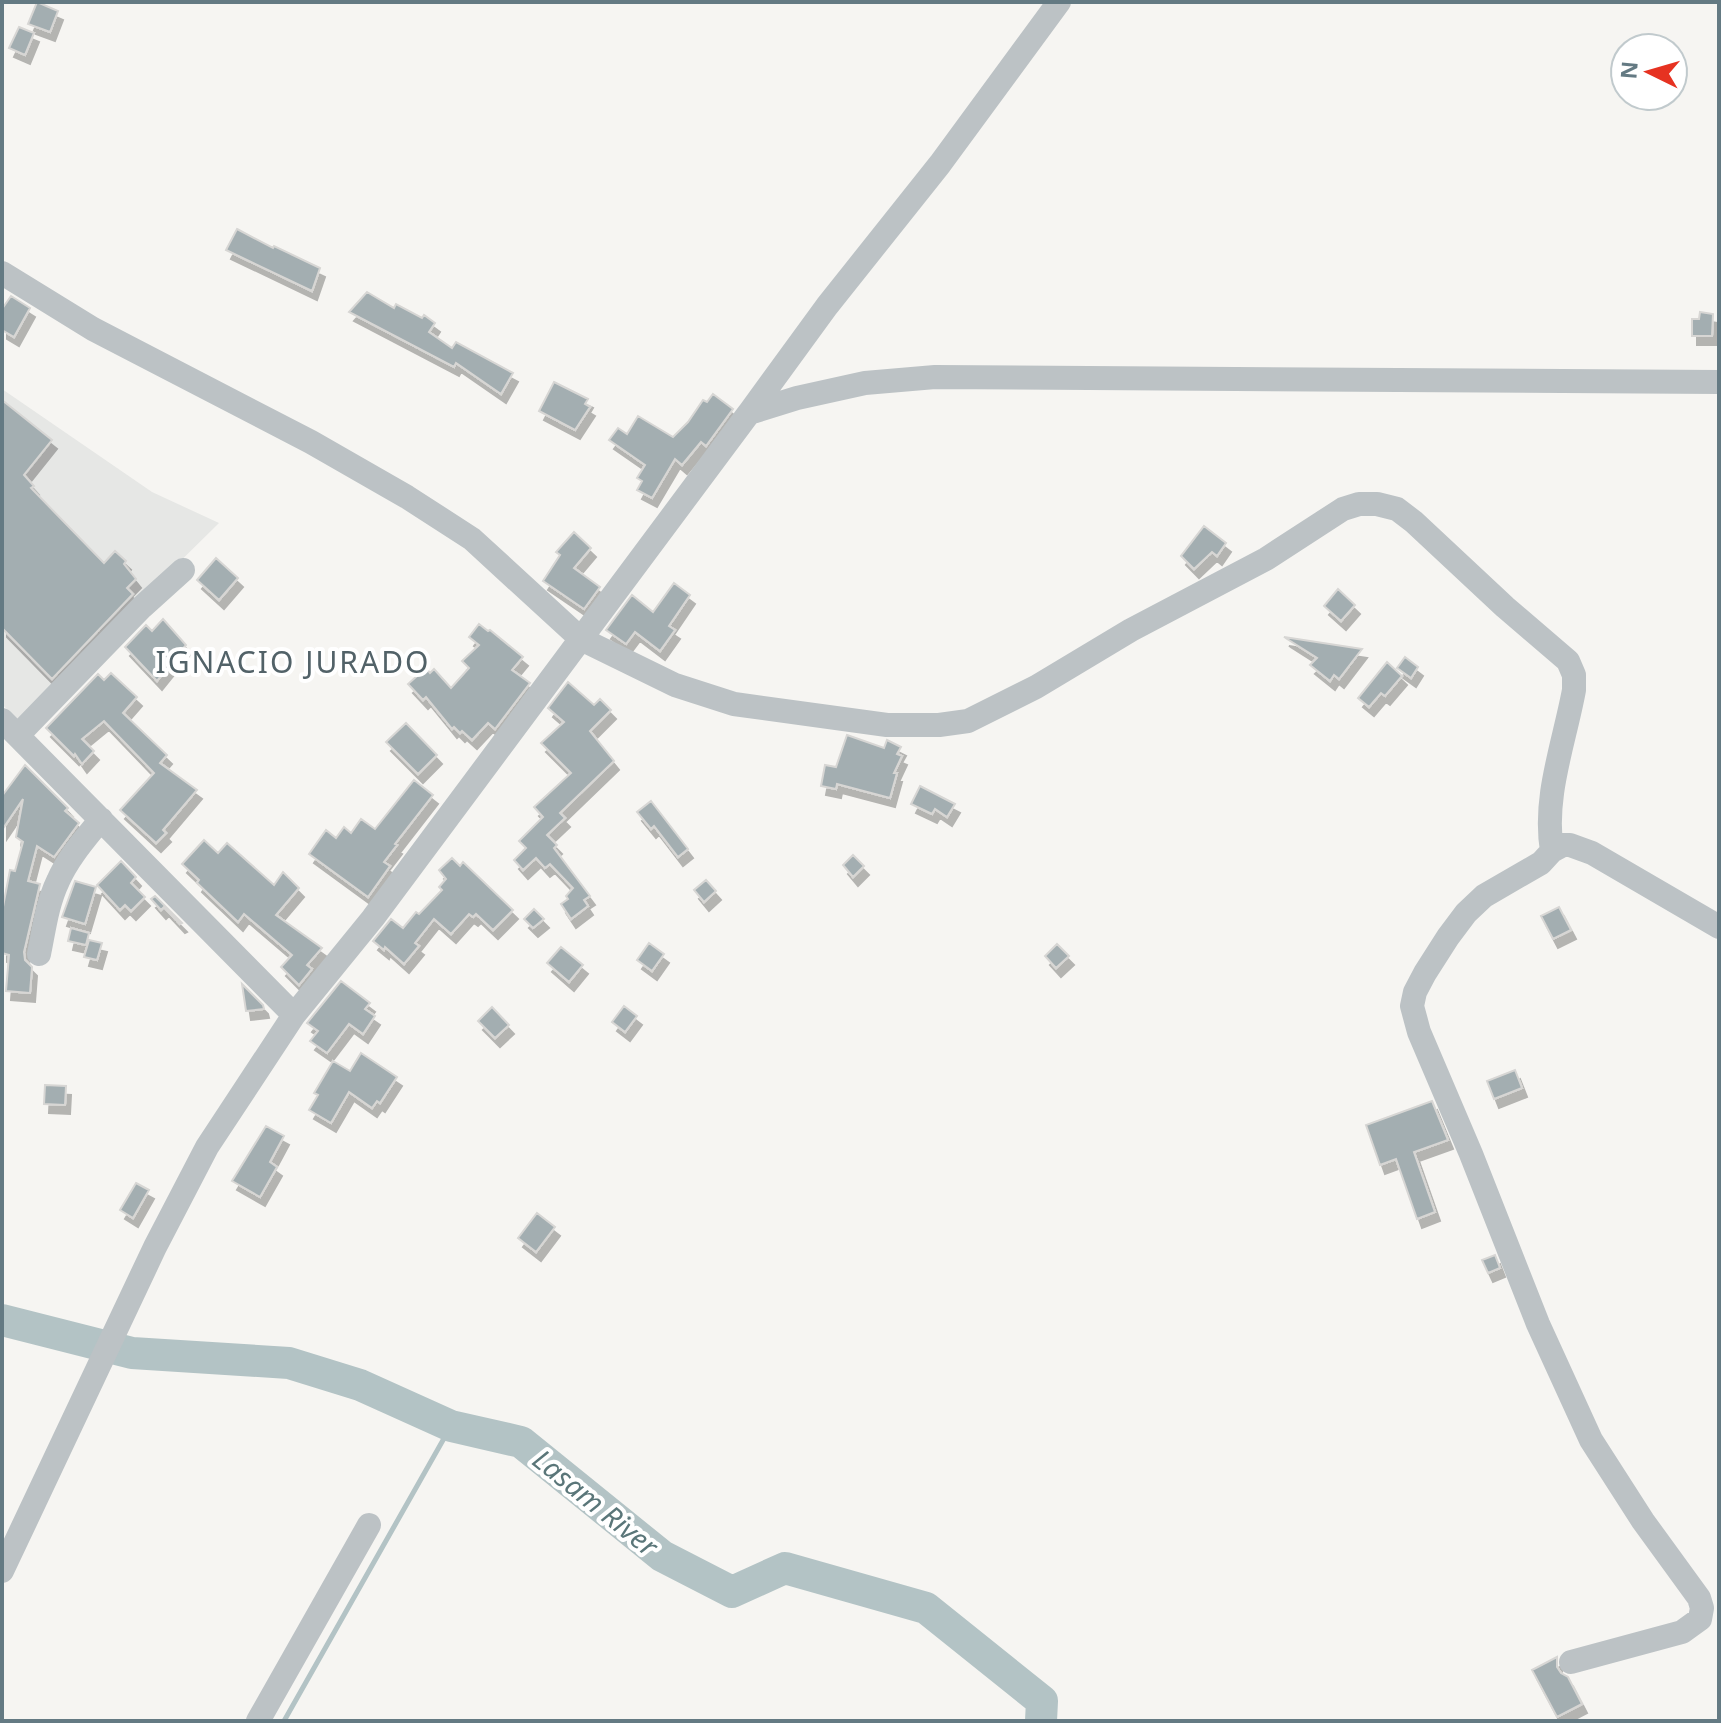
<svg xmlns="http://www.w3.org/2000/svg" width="1721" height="1723" font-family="'Noto Sans',sans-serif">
	<defs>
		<filter id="shadow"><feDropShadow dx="5" dy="9" stdDeviation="0" flood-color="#0004"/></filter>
	</defs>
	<rect width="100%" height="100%" fill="#f6f5f2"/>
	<!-- built -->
	<path fill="#e6e7e5" d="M2 389 152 492 219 523 18 721 2 704Z"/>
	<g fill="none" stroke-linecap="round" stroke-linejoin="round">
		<!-- stream -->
		<path stroke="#b3c3c5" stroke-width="5" d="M284 1721 451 1426"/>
		<!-- river -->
		<path stroke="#b3c3c5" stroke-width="32" d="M2 1320 132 1353 289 1363 360 1385 451 1426 521 1442 662 1556 732 1592 785 1568 926 1608 1042 1701 1041 1721"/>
	</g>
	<!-- building -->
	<path fill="#a3aeb1" stroke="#d7d6d4" stroke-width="2" filter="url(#shadow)" d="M37 2 58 11 50 32 28 24Z
		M19 27 34 33 25 55 9 48Z
		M237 229 273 248 274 246 320 268 312 291 226 250Z
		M367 292 394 308 396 304 422 318 424 315 435 323 429 332 452 348 456 342 513 373 501 394 456 363 454 367 349 312Z
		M11 296 30 308 14 337 2 330V309Z
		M1700 312 1713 314 1712 336H1692V319H1699Z
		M554 382 588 399 585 404 590 407 575 430 539 411Z
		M713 394 733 409 706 446 701 442 682 465 675 459 652 498 637 490 642 481 637 478 645 465 609 440 618 428 627 434 638 416 673 437 688 422 703 400 707 402Z
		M2 400 52 440 24 475 34 486 31 488 104 563 115 551 126 561 124 564 136 579 127 588 133 594 52 679 2 628Z
		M1204 526 1226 543 1217 556 1212 552 1194 569 1181 556Z
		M574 532 591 548 574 568 600 587 584 609 543 581 560 555 556 552Z
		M216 558 238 578 219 600 197 580Z
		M674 583 690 595 669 626 675 630 660 651 635 632 626 644 606 630 632 595 653 612Z
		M1338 589 1355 605 1341 621 1324 606Z
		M163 619 186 645 157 681 125 647 146 625 152 631Z
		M479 624 488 631 490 630 523 657 512 670 530 683 495 729 488 723 472 740 462 731 460 733 454 727 452 729 426 697 423 700 408 684 426 668 430 673 434 669 451 688 469 668 462 661 479 645 469 637Z
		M1284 637 1362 649 1339 679 1334 675 1330 681 1310 665 1317 658Z
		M1405 657 1418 667 1411 678 1397 668Z
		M1387 662 1402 676 1385 696 1381 693 1369 707 1358 698Z
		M111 673 137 697 123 713 167 755 160 763 197 790 163 830 166 833 156 843 120 810 154 773 104 721 82 739 94 751 82 764 75 754 74 756 46 728 98 674 104 680Z
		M568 682 594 705 600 699 611 710 590 731 614 761 560 813 565 818 547 835 557 845 554 848 590 896 584 900 588 906 571 919 561 904 568 899 566 896 573 888 550 864 545 868 536 858 523 870 514 860 526 848 519 841 543 817 534 807 571 773 541 743 564 722 548 708Z
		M406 723 437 755 418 774 386 742Z
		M847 735 884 748 887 740 901 747 897 754 902 756 894 773H897L890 798 837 784 836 789 821 786 825 765 836 767Z
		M25 765 68 808 65 811 79 823 54 857 37 846 28 881 40 884 24 952 25 960 32 967 30 993 6 991 9 955 2 953V912L10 870 15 871 23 842 16 837 23 799 2 830V796Z
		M414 780 433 795 395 844 397 845 384 862 390 866 368 897 309 854 326 830 336 838 344 827 351 833 361 819 375 829Z
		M920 786 955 804 947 817 935 809 932 814 911 804Z
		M651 801 688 849 678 857 654 826 651 829 637 812Z
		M204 840 218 853 227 843 274 885 283 872 299 888 276 915 322 948 307 965 312 969 299 985 281 967 292 955 244 914 238 922 197 883 199 880 182 864Z
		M853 855 864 866 853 877 843 865Z
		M452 858 460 866 463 862 513 910 493 930 476 914 473 917 469 914 451 934 434 919 415 943 419 946 404 964 385 947 384 950 373 941 391 919 403 928 416 912 419 914 442 890 439 887 446 879 439 870Z
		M121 861 136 877 131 883 145 897 131 911 125 905 120 910 97 885Z
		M706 880 716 891 704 902 694 890Z
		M75 881 96 887 85 924 62 917Z
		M155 896 182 923 180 924 164 907 161 910 151 899Z
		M1559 907 1571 930 1553 939 1541 916Z
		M534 909 544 919 533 928 524 919Z
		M71 928 89 933 86 945 68 941Z
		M89 940 102 943 97 960 84 957Z
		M649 943 664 954 652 971 637 960Z
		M1057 944 1069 956 1056 968 1045 956Z
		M561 947 583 965 569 982 547 963Z
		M341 981 370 1003 365 1009 375 1016 363 1034 349 1024 327 1053 310 1041 318 1031 307 1023Z
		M242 984 263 1005 264 1009 246 1011Z
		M624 1006 637 1016 625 1032 612 1022Z
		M492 1007 509 1025 495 1038 478 1021Z
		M361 1053 397 1077 380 1103 377 1101 372 1108 349 1092 331 1123 309 1110 318 1095 314 1093 333 1061 350 1071Z
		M1515 1070 1522 1088 1494 1099 1487 1081Z
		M45 1085 66 1086 65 1105 44 1104Z
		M1432 1101 1448 1140 1414 1152 1435 1212 1417 1219 1396 1159 1380 1165 1366 1125Z
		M266 1126 284 1136 270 1162 277 1167 260 1197 232 1181Z
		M136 1183 149 1190 133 1218 120 1210Z
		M537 1213 555 1227 536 1252 518 1238Z
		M1495 1255 1500 1268 1488 1273 1482 1260Z
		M1557 1657V1667L1561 1673 1568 1677 1582 1704 1557 1717 1532 1670Z"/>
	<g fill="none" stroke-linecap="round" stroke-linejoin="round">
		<!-- minor -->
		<path stroke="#bcc2c5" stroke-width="24" d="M2 273 93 329 311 442 407 497 472 539 581 639 675 685 734 704 887 725H939L968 721 1036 687 1131 630 1266 559 1343 509 1359 504H1377L1397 509 1414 522 1505 607 1568 661 1574 675V690C1564 744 1543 797 1552 851
			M749 413 827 306 940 164 1059 2
			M2 720 294 1015 207 1147 155 1247 2 1571
			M18 735 142 607 183 570
			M39 954C44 930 47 904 58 881 68 858 85 839 101 819
			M294 1015 373 918 749 413 797 398 865 383 935 377 1719 382
			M1571 1662 1682 1632 1700 1619 1702 1608 1699 1598 1643 1521 1591 1440 1538 1324 1471 1154 1419 1032 1412 1006 1415 992 1425 973 1448 937 1466 913 1484 896 1541 863 1552 851 1563 845H1570L1592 853 1719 927
			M258 1721 369 1525"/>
	</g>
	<g text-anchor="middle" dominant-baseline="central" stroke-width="8" stroke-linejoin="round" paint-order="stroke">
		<!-- water labels -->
		<g font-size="28" font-style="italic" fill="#5a7679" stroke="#fff">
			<text transform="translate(596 1502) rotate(39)">Lasam River</text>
		</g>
		<!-- quarter labels -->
		<g font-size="30" letter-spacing="2" fill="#526268" stroke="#fff">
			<text x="293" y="661">IGNACIO JURADO</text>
		</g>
	</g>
	<!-- border -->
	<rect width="1721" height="1723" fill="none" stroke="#647a83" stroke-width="8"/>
	<!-- north arrow -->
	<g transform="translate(1649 72) rotate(275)"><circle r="38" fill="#ffffff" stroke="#c1cacd" stroke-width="2"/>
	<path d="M0-6L14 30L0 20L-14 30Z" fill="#e63221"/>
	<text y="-12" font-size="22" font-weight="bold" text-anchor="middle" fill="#647a83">N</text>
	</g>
</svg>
